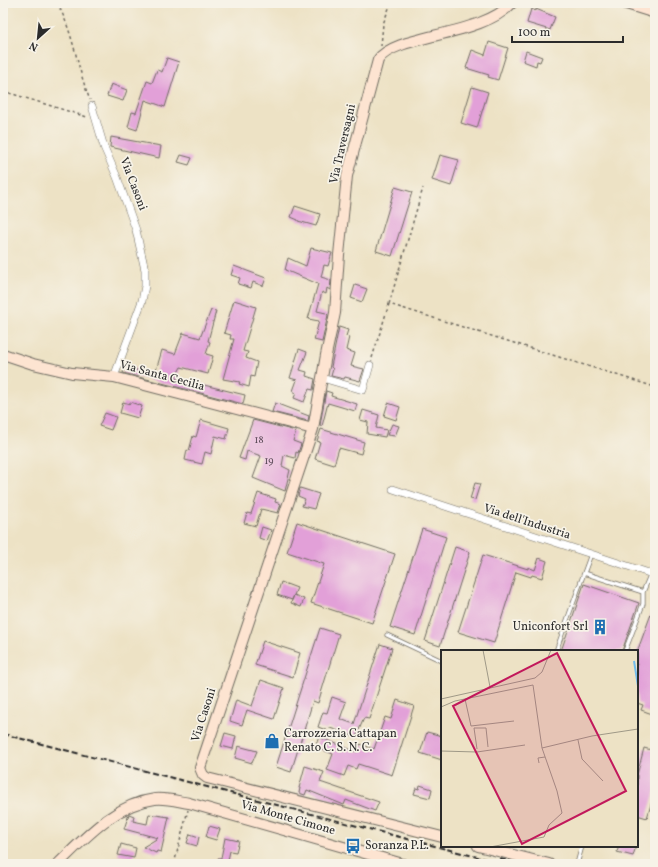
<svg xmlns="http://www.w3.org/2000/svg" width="658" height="867" font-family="Vollkorn,serif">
	<rect width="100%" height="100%" fill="#f7f3e8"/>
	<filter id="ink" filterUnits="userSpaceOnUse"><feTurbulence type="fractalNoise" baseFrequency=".025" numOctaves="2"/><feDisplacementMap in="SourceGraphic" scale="8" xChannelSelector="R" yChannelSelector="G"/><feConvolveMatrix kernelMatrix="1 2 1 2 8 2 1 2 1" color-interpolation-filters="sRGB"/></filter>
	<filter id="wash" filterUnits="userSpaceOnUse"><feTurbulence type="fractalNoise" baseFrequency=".012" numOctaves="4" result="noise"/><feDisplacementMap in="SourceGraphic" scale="16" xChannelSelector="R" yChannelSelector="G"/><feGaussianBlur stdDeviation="0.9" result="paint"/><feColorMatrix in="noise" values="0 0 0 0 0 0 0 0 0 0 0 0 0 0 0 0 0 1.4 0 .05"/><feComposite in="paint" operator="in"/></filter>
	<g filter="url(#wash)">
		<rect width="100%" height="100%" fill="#ede2c5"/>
		<g id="blocks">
			<!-- building -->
			<path fill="#e2a0d8" d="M531 9 536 11V9L555 17 550 30 527 23Z
				M489 42 508 48 498 80 488 77 489 75 466 68 472 50 485 55Z
				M526 51 542 57 540 62 537 61 536 66 523 61Z
				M167 58 179 62 165 107 145 100 137 130 128 127 132 112 136 113 147 81 152 83 157 70 162 72Z
				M111 84 127 90 123 101 107 96Z
				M472 87 488 92 477 128 461 123Z
				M111 137 161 146 159 158 110 147Z
				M181 155 192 158 189 165 178 162Z
				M440 155 459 160 451 186 432 180Z
				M395 187 412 192 392 256 376 251Z
				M295 206 320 214 316 226 298 221V220L291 217Z
				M311 248 332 253 328 266 324 265 321 277 331 280 330 290 327 288 326 294 322 292 317 311 326 313 328 315 322 342 314 340 319 321 308 319 318 284 285 270 288 258 306 266Z
				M234 266 266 278 263 286 253 282 251 288 238 284 240 278 231 275Z
				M355 285 367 289 362 302 351 298Z
				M234 300 256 307 243 351 248 352 246 358 257 362 254 377 251 376 249 387 239 384 240 382 223 379 234 339H230L231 335 224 333Z
				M211 310 216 311 208 341 210 342 206 354 213 356 208 374 181 367 175 378 245 395 243 404 123 373 125 366 135 368V370L155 374 162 350 175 354 183 333 200 338Z
				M339 327 348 330 346 336 349 337 346 350 355 353 351 366 364 369 360 381 345 377 344 379 331 376 333 369 331 367Z
				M299 349 307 352 300 370 307 372 306 376 315 379 313 390 309 389 304 402 294 398 296 393 293 391 297 380 290 378Z
				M326 391 332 393 331 396 357 404 355 411 328 403 322 426 320 425Z
				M123 402 130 404V402L142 406 138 418 120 413Z
				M275 403 309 416 308 421 272 412Z
				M388 403 400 407 396 420 384 416Z
				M363 410 379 415 376 428 387 430 385 437 367 434 368 422 360 420Z
				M105 413 116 417 111 430 99 426Z
				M201 420 229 428 226 439 215 436 211 454 205 452 202 464 185 460 187 450 189 451 193 436 196 437Z
				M253 420 296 431 293 441 301 444 298 453 296 452 295 458 284 455 282 466 290 470 285 491 253 478 261 456 247 451 245 460 239 458Z
				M392 424 399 426 395 436 387 435Z
				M321 429 364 442 361 454 339 448 334 465 315 459 320 442 317 441Z
				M475 483 480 484 475 500 470 499Z
				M300 488 319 494 314 509 302 506 305 499 298 496Z
				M258 493 276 499 275 502 281 504 278 513 261 509 256 526 244 523 247 513 251 514Z
				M297 522 395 554 372 623 311 603 324 564 287 552Z
				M262 527 271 530 267 541 259 538Z
				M422 529 446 537 415 635 390 627Z
				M455 547 470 552 440 646 425 641Z
				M483 555 528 569V567L535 570 539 558 547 561 542 578 532 575 531 577 516 572 494 643 458 632Z
				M281 582 297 588 292 600 277 595Z
				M584 584 639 603 622 651H561Z
				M294 595 304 599 301 607 291 603Z
				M654 606H655V715L641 710 643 705 637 703V652Z
				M320 628 339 634 318 703 313 701 291 772 276 767Z
				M263 641 300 653 293 677 255 665Z
				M380 644 392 648 369 719 364 718 356 737 327 727 326 730 318 727 323 712 327 713 332 697 346 702 340 719 354 724Z
				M261 680 284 688 274 719 247 710 242 725 230 721 236 700 252 706Z
				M397 700 414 706 392 775 358 764 356 769 348 766 344 776 327 770 333 754 315 747 319 737 357 752 360 744 374 749 385 717 391 719Z
				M427 732 442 736V760L420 753Z
				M225 733 236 736 233 749 221 746Z
				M238 746 257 751 252 763 235 758Z
				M644 748 655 751V791L647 818 637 815V775Z
				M305 766 324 772 320 782 379 802 375 811 346 800 344 805 307 790 305 795 299 793 300 788H299Z
				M420 785 432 789 430 798 414 794 416 788 419 789Z
				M129 814 134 816 133 821 147 824 149 814 169 817 161 852 157 851 156 853 143 847 158 838 124 829Z
				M209 826 220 829 216 840 206 837Z
				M190 834 199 837 197 846 187 843Z
				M225 838 239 841 236 852 230 851 228 860 235 862V864H216L218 858H221Z
				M121 844 136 848 134 858 118 855Z
				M619 846H636L633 856 617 852Z"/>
		</g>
	</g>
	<g filter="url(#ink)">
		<use href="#blocks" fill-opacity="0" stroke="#6f6b61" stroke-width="1"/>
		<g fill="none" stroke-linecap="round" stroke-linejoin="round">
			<defs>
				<path id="lane" d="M591 554 584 573 643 592 651 573
					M387 635 442 661
					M556 651 584 573
					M625 651 643 604V592
					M577 864 582 846"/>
				<path id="street" d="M92 106 104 147 117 177 136 230 145 270V286L142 301 114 377
					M322 378 363 390 370 365
					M393 489 655 575"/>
				<path id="secondary" d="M623 3 655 13
					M3 354 33 364 72 373 114 377 313 429
					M442 837 207 778 203 775 200 768 313 429 326 355 335 313 339 255 347 176 378 60C394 34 482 37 512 3
					M478 846 549 864
					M58 864C85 838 115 804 155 799 166 798 177 801 189 803L403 864"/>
			</defs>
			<!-- lane casing -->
			<use href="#lane" stroke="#6f6b61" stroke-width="5"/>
			<!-- street casing -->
			<use href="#street" stroke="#6f6b61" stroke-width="8"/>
			<!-- secondary casing -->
			<use href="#secondary" stroke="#6f6b61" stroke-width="12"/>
			<!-- path -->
			<path stroke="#6f6b61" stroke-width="1.5" stroke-dasharray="3 3" stroke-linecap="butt" d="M57 3C74 33 77 69 90 100
				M381 46 383 24 391 3
				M3 91 87 117
				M389 304 423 188
				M372 358 389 304 655 387
				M174 864 188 810"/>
			<!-- lane -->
			<use href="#lane" stroke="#fff" stroke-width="3.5"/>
			<!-- street -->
			<use href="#street" stroke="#fff" stroke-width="7"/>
			<!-- secondary -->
			<use href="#secondary" stroke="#fde4d1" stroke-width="10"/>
			<!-- rail -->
			<path stroke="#2b2b2b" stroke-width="2" stroke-dasharray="6 3" stroke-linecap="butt" d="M3 734 504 864
				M500 859 521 864"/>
		</g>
	</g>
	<!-- icons -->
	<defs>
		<symbol id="building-bare" viewBox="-9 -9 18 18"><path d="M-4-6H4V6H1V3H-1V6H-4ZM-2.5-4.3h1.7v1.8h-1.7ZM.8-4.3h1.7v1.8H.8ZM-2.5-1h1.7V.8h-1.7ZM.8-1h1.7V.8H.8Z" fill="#1f6fb2" stroke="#f7f3e8" stroke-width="2.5" paint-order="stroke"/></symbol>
		<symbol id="shop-bare" viewBox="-9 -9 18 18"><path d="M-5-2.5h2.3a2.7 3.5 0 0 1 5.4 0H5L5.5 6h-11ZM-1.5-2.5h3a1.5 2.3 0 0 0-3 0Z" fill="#1f6fb2" stroke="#f7f3e8" stroke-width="2.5" paint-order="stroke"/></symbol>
		<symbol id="bus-bare" viewBox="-9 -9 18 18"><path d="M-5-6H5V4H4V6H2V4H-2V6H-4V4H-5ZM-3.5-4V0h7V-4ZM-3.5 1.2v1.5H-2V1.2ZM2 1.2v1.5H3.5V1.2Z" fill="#1f6fb2" stroke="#f7f3e8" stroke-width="2.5" paint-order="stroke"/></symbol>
	</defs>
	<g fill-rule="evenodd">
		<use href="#building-bare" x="589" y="616" width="22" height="22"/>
		<use href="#shop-bare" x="261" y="730" width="22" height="22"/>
		<use href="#bus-bare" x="342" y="835" width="22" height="22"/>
	</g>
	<g text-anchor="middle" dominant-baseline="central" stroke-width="3.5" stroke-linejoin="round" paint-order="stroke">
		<!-- number labels -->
		<g font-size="10" fill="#594856">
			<text x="259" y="440">18</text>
			<text x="269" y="461">19</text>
		</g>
		<!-- street labels -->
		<g font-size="12" fill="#2b2b2b" stroke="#f7f3e8">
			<text transform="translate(343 144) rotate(-77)">Via Traversagni</text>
			<text transform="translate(133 184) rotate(69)">Via Casoni</text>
			<text transform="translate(162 376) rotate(15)">Via Santa Cecilia</text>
			<text transform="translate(527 522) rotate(18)">Via dell'Industria</text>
			<text transform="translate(204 715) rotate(-72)">Via Casoni</text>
			<text transform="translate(288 818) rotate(16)">Via Monte Cimone</text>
		</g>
		<!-- poi labels -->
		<g font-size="12" fill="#2b2b2b" stroke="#f7f3e8" text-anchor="start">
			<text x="588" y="627" text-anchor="end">Uniconfort Srl</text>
			<text x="284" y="734">Carrozzeria Cattapan<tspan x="284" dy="14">Renato C. S. N. C.</tspan></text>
			<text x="365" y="846">Soranza P.L.</text>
		</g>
	</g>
	<!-- overview -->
	<g transform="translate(441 650)">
		<rect width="197" height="197" fill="#ede2c5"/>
		<path fill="none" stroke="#74bcec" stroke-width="2" d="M193 11 197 36"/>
		<path fill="none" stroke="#9f9987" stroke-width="1" d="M42 0 49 37M0 49 94 28 101 22 110 0M24 49 30 76 73 71M0 57 14 51 92 35 101 98 116 141 121 163 108 175 103 187 49 197M137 90 141 109 162 131M101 98 151 86 197 79M36 99 33 78H45L47 97M0 101 36 102 84 95M98 113 97 108 104 107"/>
		<path fill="#c2185b" fill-opacity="0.15" stroke="#c2185b" stroke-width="2" d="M116 3 185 141 81 194 12 56Z"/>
		<rect width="197" height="197" fill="none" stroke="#2b2b2b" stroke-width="2"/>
	</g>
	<!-- margin -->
	<rect width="658" height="867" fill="none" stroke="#f7f3e8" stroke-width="16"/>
	<!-- north arrow -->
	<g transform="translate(38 38) rotate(207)" stroke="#f7f3e8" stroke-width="3" paint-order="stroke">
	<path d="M0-3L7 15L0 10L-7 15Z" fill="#2b2b2b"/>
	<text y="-6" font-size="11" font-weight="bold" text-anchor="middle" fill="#2b2b2b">N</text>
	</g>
	<!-- scale -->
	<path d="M512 36v6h111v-6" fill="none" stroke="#2b2b2b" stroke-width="2"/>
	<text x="518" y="36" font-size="12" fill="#2b2b2b" stroke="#f7f3e8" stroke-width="3" paint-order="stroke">100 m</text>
</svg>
